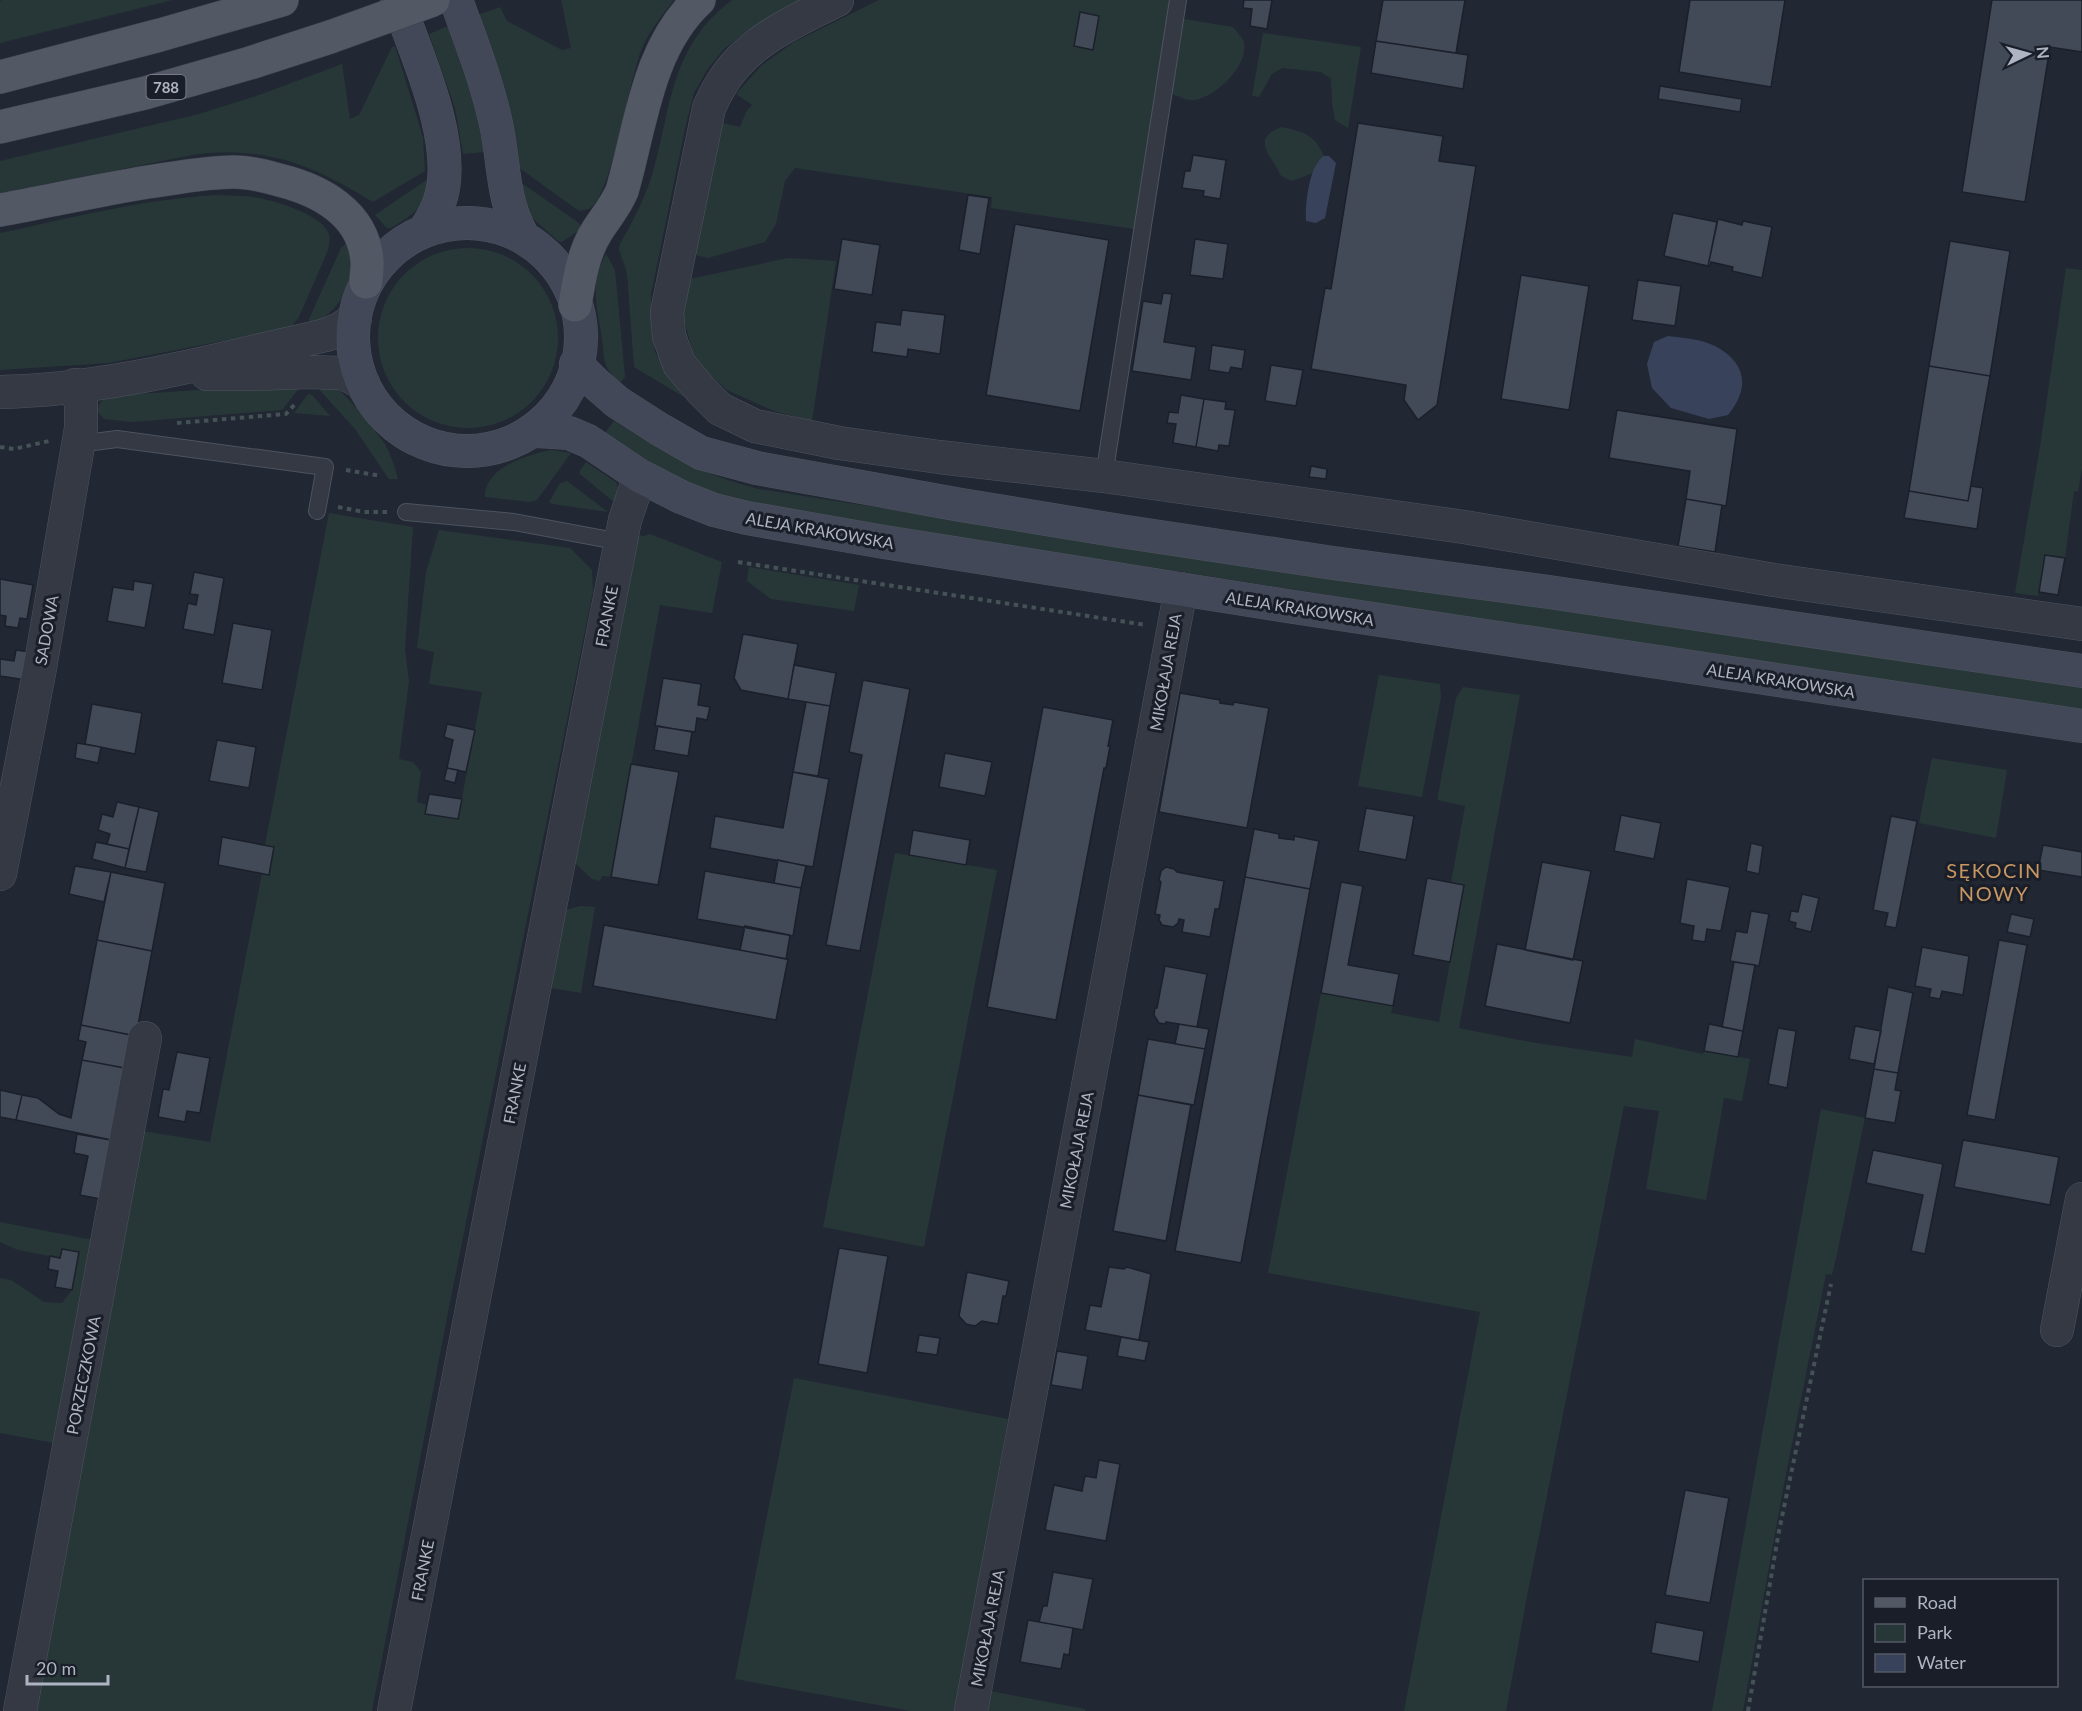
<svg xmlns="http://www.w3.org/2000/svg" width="2082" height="1711" font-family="Lato,sans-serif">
	<rect width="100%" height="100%" fill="#212733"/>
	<!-- green -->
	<path fill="#273738" d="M2 0H172L0 43V1Z
		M561 0H674C663 14 650 30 643 46 629 76 612 197 589 209 586 210 583 210 579 211L518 167 478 15 500 7 507 21 562 50 571 48Z
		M732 0H809L745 32 723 50 707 70 694 93 686 124 651 294V324L655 352 684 397 634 367 627 273 619 249 620 244C633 221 645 198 653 172 672 105 670 47 732 0Z
		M879 0H1171L1134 229 991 208 992 197 795 168 785 181 776 224 765 242 708 258 695 255 723 123 740 127 746 112 752 105 736 94 762 65 794 42Z
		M1184 19 1233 27C1236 31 1242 37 1244 42 1249 65 1217 96 1195 100 1187 101 1180 97 1172 94Z
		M448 26 472 89 484 152 463 154 455 108 429 34Z
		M1263 33 1361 47 1348 128 1335 120 1332 103 1331 79 1321 72 1282 68 1272 74 1259 97 1252 96Z
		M395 46 423 137 425 171 373 202C312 165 270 147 198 154L0 193V161L199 114 259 95 342 64 350 119 359 115 392 47Z
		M1282 127C1304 132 1315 135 1324 156L1317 163 1313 173 1292 181 1281 176C1272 155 1249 139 1282 127Z
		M428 179 434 180C420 209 418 212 391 228H387L375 215Z
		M514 184H523L579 223 582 228 562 242 558 241 528 214Z
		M217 195C231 196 245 195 259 198 276 201 321 215 328 232 331 238 329 243 328 250L299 317 290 328 109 363 0 370V233C71 218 144 199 217 195Z
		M347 242C358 280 344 308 310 326L309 319 341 248Z
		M378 338a90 90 0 1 1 180 0a90 90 0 1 1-180 0Z
		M606 254 615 270 625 377 620 383C600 367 605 354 601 332 596 303 590 281 606 254Z
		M788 258 836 261 812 421 774 411 727 390 695 361 683 316 690 279Z
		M2066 268 2082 270V468L2078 492 2074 491 2065 558 2045 555 2038 596 2015 593 2040 447Z
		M299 383 300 387 282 410 132 422 104 419 98 412C98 403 101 400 109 396Z
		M316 386C322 387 330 386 335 388 344 391 379 435 385 444 391 455 395 467 398 479H389L355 429Z
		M308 394 312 395 330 416 294 413Z
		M614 421C662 452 702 475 759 489L1291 572 1465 595 2082 688V711L1626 643 1184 572 885 527 749 503 715 495 646 462 604 434Z
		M551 450 571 453 537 500 530 502 485 497C485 467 527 455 551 450Z
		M586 462 616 482 618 487 615 503 580 474V470Z
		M567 481 608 512 552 504 549 502 560 483Z
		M329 513 413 527 405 649 409 681 399 759 413 762 421 772 417 802 427 805 425 814 458 819 482 692 429 684 434 652 417 648 426 572 439 530 570 548 592 570 593 591 449 1307 372 1711H27L137 1130 210 1142 262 873 269 874 274 847 265 845Z
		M650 534 722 562 712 613 660 605 611 877 602 876 600 881 592 879 575 863 636 535 644 536Z
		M749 567 859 585 854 611 771 599 747 581Z
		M1379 675 1440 684 1441 697 1422 797 1358 786Z
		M1463 687 1520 695 1459 1028 1530 1042 1632 1057 1635 1039 1703 1054 1704 1051 1750 1059 1742 1101 1724 1098 1706 1200 1646 1189 1659 1111 1624 1106 1528 1591 1506 1711H1404L1480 1312 1268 1273 1321 993 1393 1006 1391 1013 1439 1022 1464 886 1451 883 1465 806 1438 800V795L1456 698Z
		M1932 758 2007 770 1996 838 1919 823Z
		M895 853 997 870 924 1247 823 1227Z
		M580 906 595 907 581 993 551 988 566 910Z
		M1821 1109 1865 1118 1837 1254 1832 1275 1826 1274 1784 1484 1743 1711H1712Z
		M0 1222 98 1241 60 1444 0 1433V1278L11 1280 44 1302 62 1303 72 1290 79 1253 60 1258 18 1250 0 1242Z
		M794 1378 1008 1419 955 1711H911L735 1679Z
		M990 1691 1085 1709V1711H986Z"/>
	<!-- water -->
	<path fill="#38435b" d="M1324 156H1329L1336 163 1325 218 1316 223 1306 221C1305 205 1309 165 1324 156Z
		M1668 336C1684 338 1701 339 1715 346 1747 363 1750 388 1728 415L1709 419 1671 408 1652 388 1647 364 1654 342Z"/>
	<!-- building -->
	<path fill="#424a58" stroke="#1b202a" stroke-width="1.5" d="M1244 0H1272L1267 29 1250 26 1252 9 1243 8Z
		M1383 0H1465L1456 53 1376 41Z
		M1690 0H1785L1771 87 1679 72Z
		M1992 0H2082V52L2050 47 2025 202 1962 192Z
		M1080 12 1099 16 1093 50 1074 46Z
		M1376 41 1468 55 1463 89 1371 73Z
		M1660 86 1742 99 1740 112 1658 99Z
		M1358 123 1443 136 1439 161 1476 166 1437 405 1418 420 1404 400 1406 385 1311 369 1325 288 1331 289Z
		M1193 155 1226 160 1220 199 1203 196 1204 191 1182 188 1185 171H1190Z
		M968 195 989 198 980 254 959 250Z
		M1673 213 1717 222 1708 266 1664 256Z
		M1718 219 1742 225 1743 221 1772 227 1762 278 1732 271 1733 267 1711 262 1710 266H1708Z
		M1015 224 1109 240 1080 411 986 395Z
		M842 239 880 245 872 295 834 289Z
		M1195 239 1228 244 1223 279 1190 275Z
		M1950 241 2010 251 1990 376 1929 366Z
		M1521 275 1589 286 1569 410 1501 399Z
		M1638 280 1681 286 1675 326 1632 320Z
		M1163 293 1172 294 1164 342 1196 347 1191 380 1132 371 1143 301 1161 304Z
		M902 310 945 315 940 354 908 349 907 357 872 352 876 322 900 325Z
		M1212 345 1245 350 1242 369 1231 367 1229 373 1209 370Z
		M1271 365 1303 370 1296 406 1265 401Z
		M1929 366 1990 376 1968 501 1909 491Z
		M1181 395 1204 399 1196 447 1173 443 1176 424 1167 423 1169 412 1178 413Z
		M1204 399 1226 402 1225 409 1235 410 1229 446 1219 445 1218 451 1196 447Z
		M1617 410 1737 429 1726 506 1686 499 1690 471 1609 458Z
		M1311 466 1327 469 1326 479 1309 477Z
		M1971 486 1983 488 1977 529 1904 518 1909 491 1968 501Z
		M1686 499 1722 505 1715 552 1678 546Z
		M2045 555 2065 558 2058 595 2039 592Z
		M194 572 224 578 214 635 183 629 188 603 196 605 198 595 190 594Z
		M0 579 33 585 27 619 20 618 18 628 5 626 6 616 0 615Z
		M134 581 153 584 145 628 107 621 113 587 133 590Z
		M233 623 272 630 262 690 222 683Z
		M743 634 798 644 788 699 741 690 734 678Z
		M16 650 30 652 26 680 0 676V659L14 661Z
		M794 665 836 673 830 706 788 699Z
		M663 678 701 684 698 705 710 707 707 720 697 718 695 732 655 726Z
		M863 680 910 689 860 951 826 945 862 755 849 752Z
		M1180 693 1220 700V703L1233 705 1234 702 1269 708 1247 828 1159 812Z
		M806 702 830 706 818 776 793 772Z
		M92 704 142 713 135 754 85 744Z
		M1043 707 1113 720 1108 746H1110L1106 768H1104L1056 1020 987 1007Z
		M447 724 475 730 466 772 447 768 453 740 444 737Z
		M658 726 692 732 688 756 654 750Z
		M217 740 256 747 249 788 209 781Z
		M77 743 101 747 98 763 75 758Z
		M945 753 992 762 985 796 939 787Z
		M631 764 679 772 658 885 611 877Z
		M447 768 458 770 455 783 444 780Z
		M793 772 829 779 813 867 710 848 715 816 783 828Z
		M429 794 462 799 458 819 425 814Z
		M117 802 139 807 129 849 107 844 110 834 98 830 102 814 113 817Z
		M139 807 159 812 146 872 125 868Z
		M1366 808 1414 816 1406 860 1358 851Z
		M1621 815 1661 823 1654 859 1614 851Z
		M1891 816 1917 821 1896 928 1885 926 1888 913 1873 910Z
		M1254 829 1279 834V838L1294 840V836L1319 841 1310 889 1245 877Z
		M913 830 970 840 966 865 909 855Z
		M222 837 274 847 269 875 218 865Z
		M96 842 129 849 125 868 92 859Z
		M1751 843 1763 846 1759 874 1746 871Z
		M2043 845 2082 852V877L2038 870Z
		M778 860 806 866 801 888 774 883Z
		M1542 862 1591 871 1573 960 1525 950Z
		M75 866 111 872 104 902 69 894Z
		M1166 867 1174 869 1177 872 1224 881 1219 909H1215L1210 937 1182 932 1184 920 1179 919 1178 923 1173 927 1162 925 1159 920 1160 915 1155 914 1161 882 1159 880 1161 871Z
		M705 871 801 888 793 936 697 919Z
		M111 872 165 883 152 951 97 940Z
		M1245 877 1310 889 1241 1263 1175 1251Z
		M1427 878 1464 885 1450 962 1413 955Z
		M1687 879 1730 887 1721 931 1707 929 1705 942 1692 940 1694 926 1680 923Z
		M1341 882 1363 886 1348 965 1399 974 1393 1006 1321 993Z
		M1802 894 1819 898 1811 932 1795 928 1796 923 1789 921 1791 911 1798 912Z
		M1751 911 1769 914 1759 966 1730 961 1736 931 1747 933Z
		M2011 914 2034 919 2030 937 2007 932Z
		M604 925 788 959 776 1020 593 986Z
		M745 926 790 935 786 959 740 950Z
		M97 940 152 951 136 1036 81 1025Z
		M1999 940 2027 945 1995 1120 1967 1115Z
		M1497 944 1583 961 1570 1023 1485 1006Z
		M1922 947 1969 956 1963 995 1942 991 1940 999 1929 997 1931 989 1915 986Z
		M1734 962 1755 965 1743 1031 1722 1027Z
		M1165 966 1207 974 1197 1027 1166 1022V1024L1159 1023 1154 1015 1155 1008H1157Z
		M1888 987 1913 993 1898 1073 1874 1069Z
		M1179 1024 1209 1029 1205 1049 1175 1044Z
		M1709 1024 1743 1031 1738 1057 1704 1051Z
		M81 1025 136 1036 130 1069 82 1060 86 1042 78 1040Z
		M1855 1026 1881 1031 1874 1064 1849 1059Z
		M1778 1028 1796 1031 1787 1088 1768 1084Z
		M1148 1039 1205 1049 1194 1105 1138 1095Z
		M177 1052 210 1058 200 1113 187 1111 185 1122 158 1117 163 1089 169 1090Z
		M82 1060 130 1069 116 1141 16 1120 22 1095 38 1098 59 1114 71 1118Z
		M1874 1069 1898 1073 1895 1090 1901 1091 1895 1123 1865 1118Z
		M0 1090 22 1095 16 1120 0 1117Z
		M1138 1095 1191 1105 1166 1241 1113 1231Z
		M77 1134 116 1141 105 1200 80 1195 88 1156 74 1153Z
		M1963 1140 2059 1157 2050 1205 1954 1187Z
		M1873 1150 1943 1164 1925 1254 1911 1251 1923 1195 1866 1183Z
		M839 1248 888 1256 867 1373 818 1364Z
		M62 1249 79 1252 72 1290 55 1287 58 1271 48 1269 50 1256 60 1258Z
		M1109 1267 1124 1269 1127 1267 1151 1274 1139 1340 1085 1330 1090 1305 1101 1307Z
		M967 1272 1009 1281 1006 1296H1003L998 1324 982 1321 975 1326 966 1324 959 1316Z
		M919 1335 940 1338 937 1355 916 1352Z
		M1121 1337 1149 1342 1145 1361 1117 1356Z
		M1057 1351 1088 1356 1082 1390 1051 1385Z
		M1099 1460 1120 1464 1106 1541 1045 1530 1054 1485 1082 1491 1085 1476 1096 1478Z
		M1685 1490 1729 1498 1710 1603 1665 1595Z
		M1053 1572 1093 1579 1083 1630 1039 1622 1043 1606H1047Z
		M1028 1620 1073 1628 1069 1655 1064 1654 1061 1669 1020 1662Z
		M1656 1622 1704 1631 1699 1662 1651 1653Z"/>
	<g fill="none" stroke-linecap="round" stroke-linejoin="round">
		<defs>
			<path id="lane" d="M78 444 117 439 325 467 317 511
				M1104 476 1178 0
				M406 512 514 522 621 542"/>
			<path id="street" d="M837 0C795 21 747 41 722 83 717 91 713 99 709 108L667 312 669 336 679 364 701 390 720 409 755 426 839 443 939 457 1104 476 1464 527 1774 580 2082 624
				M207 374H253L308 372 342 373 363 383
				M0 392C111 390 218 359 326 335L340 329 355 319
				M0 874 40 668 81 428V404L75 385
				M2057 1330 2082 1199
				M20 1711 145 1038
				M394 1711 625 520 640 476
				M971 1711 1181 589"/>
			<path id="secondary" d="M397 0C416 53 457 141 441 197 438 209 432 219 425 230
				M456 0C471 41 487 82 496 124 504 160 502 200 521 233
				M353 337a114 114 0 1 1 228 0a114 114 0 1 1-228 0Z
				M576 364 594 382 617 402 659 429 701 453 757 468 961 505 1120 531 1333 563 1549 592 2082 671
				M537 431 569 433 588 441 640 476 681 497 714 510 747 518 884 542 1287 606 2082 726"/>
			<path id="primary" d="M0 77 160 35 282 0
				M0 127 145 93 250 63 330 37
				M0 210C49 201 99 190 148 182 177 178 205 172 234 172 249 172 265 176 279 180 320 190 363 213 367 260 368 267 366 275 366 282
				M575 305C579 280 583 253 597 231 606 217 615 207 622 191 641 126 647 48 699 0"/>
		</defs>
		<!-- lane casing -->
		<use href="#lane" stroke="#4e545f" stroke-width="18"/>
		<!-- street casing -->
		<use href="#street" stroke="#4e545f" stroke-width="34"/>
		<!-- secondary casing -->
		<use href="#secondary" stroke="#4e545f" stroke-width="34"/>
		<!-- primary casing -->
		<use href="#primary" stroke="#3d424e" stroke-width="34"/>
		<!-- path -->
		<path stroke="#445256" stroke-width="4" stroke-dasharray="4.5 4.5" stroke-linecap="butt" d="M177 423 286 414 296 403
			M0 447 14 449 49 441
			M346 470 381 476
			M338 507 364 512H387
			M738 562 1146 625
			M1748 1711 1779 1531 1831 1284"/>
		<!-- lane -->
		<use href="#lane" stroke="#343944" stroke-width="16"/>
		<!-- street -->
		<use href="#street" stroke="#343944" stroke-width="33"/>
		<!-- secondary -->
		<use href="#secondary" stroke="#424857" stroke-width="33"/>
		<!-- primary -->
		<use href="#primary" stroke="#525864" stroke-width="33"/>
		<defs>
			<path id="primary-bridge" d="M330 37 433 0"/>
		</defs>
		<!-- primary-bridge casing -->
		<use href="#primary-bridge" stroke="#3d424e" stroke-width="34" stroke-linecap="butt"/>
		<!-- primary-bridge -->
		<use href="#primary-bridge" stroke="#525864" stroke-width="33"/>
	</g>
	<g text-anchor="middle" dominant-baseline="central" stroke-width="6" stroke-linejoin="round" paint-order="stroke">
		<!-- shield labels -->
		<rect fill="#1a1e28" stroke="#828793" stroke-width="1.5" x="146.5" y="75" width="39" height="24" rx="4.5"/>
		<g font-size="15" font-weight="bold" fill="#aeb4c1">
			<text x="166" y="87">788</text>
		</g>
		<!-- street labels -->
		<g font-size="16" fill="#aeb4c1" stroke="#1a1e28">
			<text transform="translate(820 530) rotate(10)">ALEJA KRAKOWSKA</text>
			<text transform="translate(1300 608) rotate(9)">ALEJA KRAKOWSKA</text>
			<text transform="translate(606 616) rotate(-79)">FRANKE</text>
			<text transform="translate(46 630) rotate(-80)">SADOWA</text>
			<text transform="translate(1165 672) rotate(-80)">MIKOŁAJA REJA</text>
			<text transform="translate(1781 680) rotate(9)">ALEJA KRAKOWSKA</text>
			<text transform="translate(514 1093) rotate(-79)">FRANKE</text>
			<text transform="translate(1076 1150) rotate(-79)">MIKOŁAJA REJA</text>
			<text transform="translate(83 1375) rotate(-79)">PORZECZKOWA</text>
			<text transform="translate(422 1570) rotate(-79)">FRANKE</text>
			<text transform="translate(987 1628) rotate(-79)">MIKOŁAJA REJA</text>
		</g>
		<!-- quarter labels -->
		<g font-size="20" letter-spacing="1.5" fill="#c79763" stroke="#1a1e28">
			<text x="1994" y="870">SĘKOCIN<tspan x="1994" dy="23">NOWY</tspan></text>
		</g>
	</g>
	<!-- legend -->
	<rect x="1863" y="1579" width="195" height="108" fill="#1a1e28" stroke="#555a65" stroke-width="1.5"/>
	<rect x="1875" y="1598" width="30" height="9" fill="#525864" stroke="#555a65" stroke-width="1.5"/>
	<text x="1917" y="1609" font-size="18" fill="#aeb4c1">Road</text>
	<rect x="1875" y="1624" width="30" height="18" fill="#273738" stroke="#555a65" stroke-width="1.5"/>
	<text x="1917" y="1639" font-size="18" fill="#aeb4c1">Park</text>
	<rect x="1875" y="1654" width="30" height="18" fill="#38435b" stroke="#555a65" stroke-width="1.5"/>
	<text x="1917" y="1669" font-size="18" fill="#aeb4c1">Water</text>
	<!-- north arrow -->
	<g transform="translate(2028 54) rotate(85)" stroke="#1a1e28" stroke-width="4.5" paint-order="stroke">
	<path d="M0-4.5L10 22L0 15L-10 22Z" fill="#aeb4c1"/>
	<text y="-9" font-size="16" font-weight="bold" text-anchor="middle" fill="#aeb4c1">N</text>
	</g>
	<!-- scale -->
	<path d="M27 1675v9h81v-9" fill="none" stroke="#aeb4c1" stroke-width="3"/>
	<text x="36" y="1675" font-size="18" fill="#aeb4c1" stroke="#1a1e28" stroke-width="4.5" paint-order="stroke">20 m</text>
</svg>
